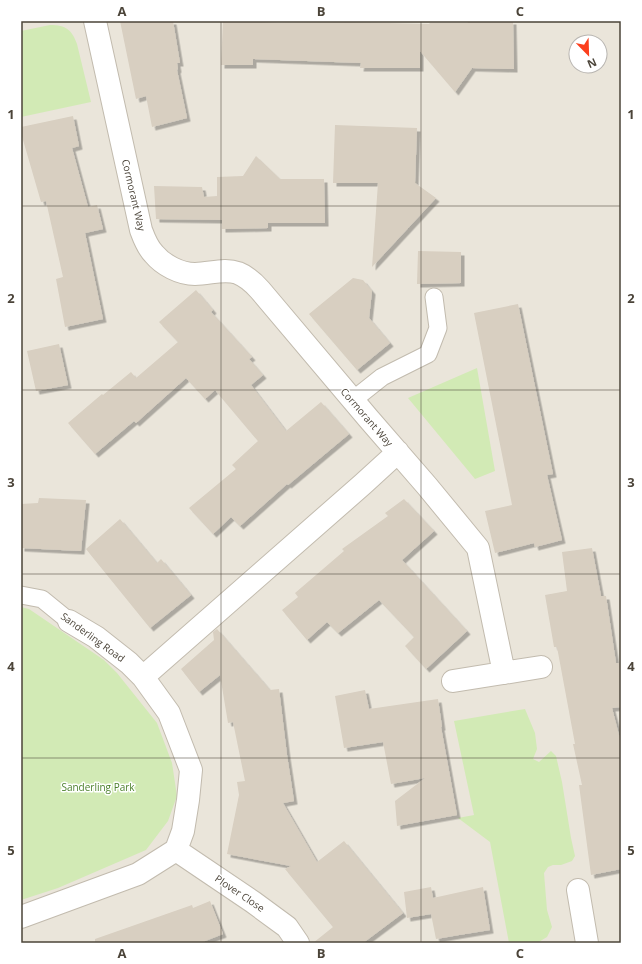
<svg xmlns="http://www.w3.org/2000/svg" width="642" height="964" font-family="'Open Sans',sans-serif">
	<defs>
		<filter id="shadow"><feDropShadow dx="3.5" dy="3.5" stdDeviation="0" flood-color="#0004"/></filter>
	</defs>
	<rect width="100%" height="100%" fill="#f6f3ec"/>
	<!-- residential -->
	<path fill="#eae5da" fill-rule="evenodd" d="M21 21H621V943H21ZM576 42H600V66H576Z"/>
	<!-- green -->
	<path fill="#d2eab5" d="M50 25C66 25 72 30 77 44L91 102 21 117V31Z
		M477 368 495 471 475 479 408 398Z
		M21 607 29 609 104 660 117 673 157 723 172 763 177 796 168 821 146 850 58 888 21 900Z
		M525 709 535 733 537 749 533 759 539 762 551 751 556 756 562 782 571 838 575 856 572 861 561 865H553L548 867 544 873 547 910 552 927 547 937 537 943H509L490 842 458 818 474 815 454 721Z"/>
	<!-- building -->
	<path fill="#d8cfc1" filter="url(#shadow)" d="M120 21H173L180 63H177L178 69 177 70 187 118 152 127 146 96 136 99Z
		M223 21H245L278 23 347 22 429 24 430 23H468L467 21H513L514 69 472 68 455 92 420 51V68H360L361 63 253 59V65H221Z
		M73 116 79 146 72 148 88 207 97 205 103 229 85 233 103 319 65 327 56 279 63 277 46 201 41 202 21 133V127Z
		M335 125 417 128 415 183 436 198 372 267 378 183H333Z
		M256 156 280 179H324L325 223H268V228L222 229V220L156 219 154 186 202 187 204 197 217 196V177L243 176Z
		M418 251 461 252V283L417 284Z
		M353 278 363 280 372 291 369 318 390 343 357 370 309 314Z
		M196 290 213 310 211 312 252 357 249 359 263 375 251 385 286 431 321 402 349 434 288 485 287 484 240 526 231 517 213 534 189 508 236 469 232 465 258 441 215 390 205 399 186 378 136 423 134 421 95 454 68 423 102 394 103 395 131 372 136 378 178 342 159 322Z
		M518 304 553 474 547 475 562 540 535 547 534 543 495 553 485 511 512 505 474 313Z
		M59 344 68 385 36 391 27 351Z
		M39 498 86 500 81 551 21 548V504L38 503Z
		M404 499 434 531 402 560 467 631 426 669 405 646 414 637 379 600 338 633 327 622 307 640 282 610 298 597 295 593 344 551 342 549 388 516 385 513Z
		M120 519 157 563 161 559 191 595 150 628 86 549Z
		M592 548 601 596H606L616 663H621V707L612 708 621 743V869L591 875 579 785H582L573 744H575L557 647H554L545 595 567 591 562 552Z
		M217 629 270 690 279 689 287 755 294 801 283 803 317 862 344 841 403 913 363 943H313L333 927 285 869 291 866 227 854 239 795 237 782 245 781 233 722 228 723 220 675 199 692 181 669 214 640 213 632Z
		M365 690 369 709 438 699 442 727H441L457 815 397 826 395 801 425 778 391 784 383 742 344 748 335 696Z
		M431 887 433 898 483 887 490 930 459 935 436 939 431 914 407 918 404 892Z
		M210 901 223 934 200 943H95V939L192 905 193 908Z"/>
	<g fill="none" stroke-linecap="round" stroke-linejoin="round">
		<defs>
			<path id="lane" d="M353 400 382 377 428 354 438 328 434 297
				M21 595 42 599 69 621"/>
			<path id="street" d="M95 21 141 230C144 238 147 247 154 254 163 265 180 274 195 274 210 274 224 268 238 273 248 277 254 283 260 290L368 418 427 486 478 548 504 673
				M143 677 363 484 398 452
				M453 681 541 667
				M176 850 253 902 287 927 298 943
				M578 890 587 943
				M21 917 138 874 176 850 183 831 188 800 191 770 169 713 143 677 129 663 96 637 69 621"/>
		</defs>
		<!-- lane casing -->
		<use href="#lane" stroke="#c2bbae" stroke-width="19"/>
		<!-- street casing -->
		<use href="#street" stroke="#c2bbae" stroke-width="24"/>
		<!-- lane -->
		<use href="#lane" stroke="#fff" stroke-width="17"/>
		<!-- street -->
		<use href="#street" stroke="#fff" stroke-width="22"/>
	</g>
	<!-- grid -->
	<path fill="none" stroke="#4b4439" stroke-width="1" stroke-opacity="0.55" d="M221 21V943M421 21V943M21 206H621M21 390H621M21 574H621M21 758H621"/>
	<g text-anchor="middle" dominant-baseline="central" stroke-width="3" stroke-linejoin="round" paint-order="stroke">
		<!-- street labels -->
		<g font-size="10" fill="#4b4439" stroke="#fff">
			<text transform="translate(134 195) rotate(77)">Cormorant Way</text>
			<text transform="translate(367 417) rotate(49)">Cormorant Way</text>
			<text transform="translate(93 637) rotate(36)">Sanderling Road</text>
			<text transform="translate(240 893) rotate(34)">Plover Close</text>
		</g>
		<!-- park labels -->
		<g font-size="10" fill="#4a7f2a" stroke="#fff">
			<text x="98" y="787">Sanderling Park</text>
		</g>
	</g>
	<!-- border -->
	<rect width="642" height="964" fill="none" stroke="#ffffff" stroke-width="44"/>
	<!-- north arrow -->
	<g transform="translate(588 54) rotate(157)"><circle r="19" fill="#ffffff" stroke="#b7b4b0"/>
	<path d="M0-3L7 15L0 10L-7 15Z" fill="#fc3f1d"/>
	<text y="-6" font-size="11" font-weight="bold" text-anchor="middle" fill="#4b4439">N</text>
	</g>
	<rect x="22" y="22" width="598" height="920" fill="none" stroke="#4b4439" stroke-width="1.5"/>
	<g font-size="13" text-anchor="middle" font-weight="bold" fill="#4b4439">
		<text x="122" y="16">A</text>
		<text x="321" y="16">B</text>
		<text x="520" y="16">C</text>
		<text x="11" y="119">1</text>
		<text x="631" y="119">1</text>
		<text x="11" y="303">2</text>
		<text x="631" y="303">2</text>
		<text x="11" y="487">3</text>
		<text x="631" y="487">3</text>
		<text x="11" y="671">4</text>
		<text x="631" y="671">4</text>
		<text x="11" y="855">5</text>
		<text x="631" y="855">5</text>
		<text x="122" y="958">A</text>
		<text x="321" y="958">B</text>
		<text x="520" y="958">C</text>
	</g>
</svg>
